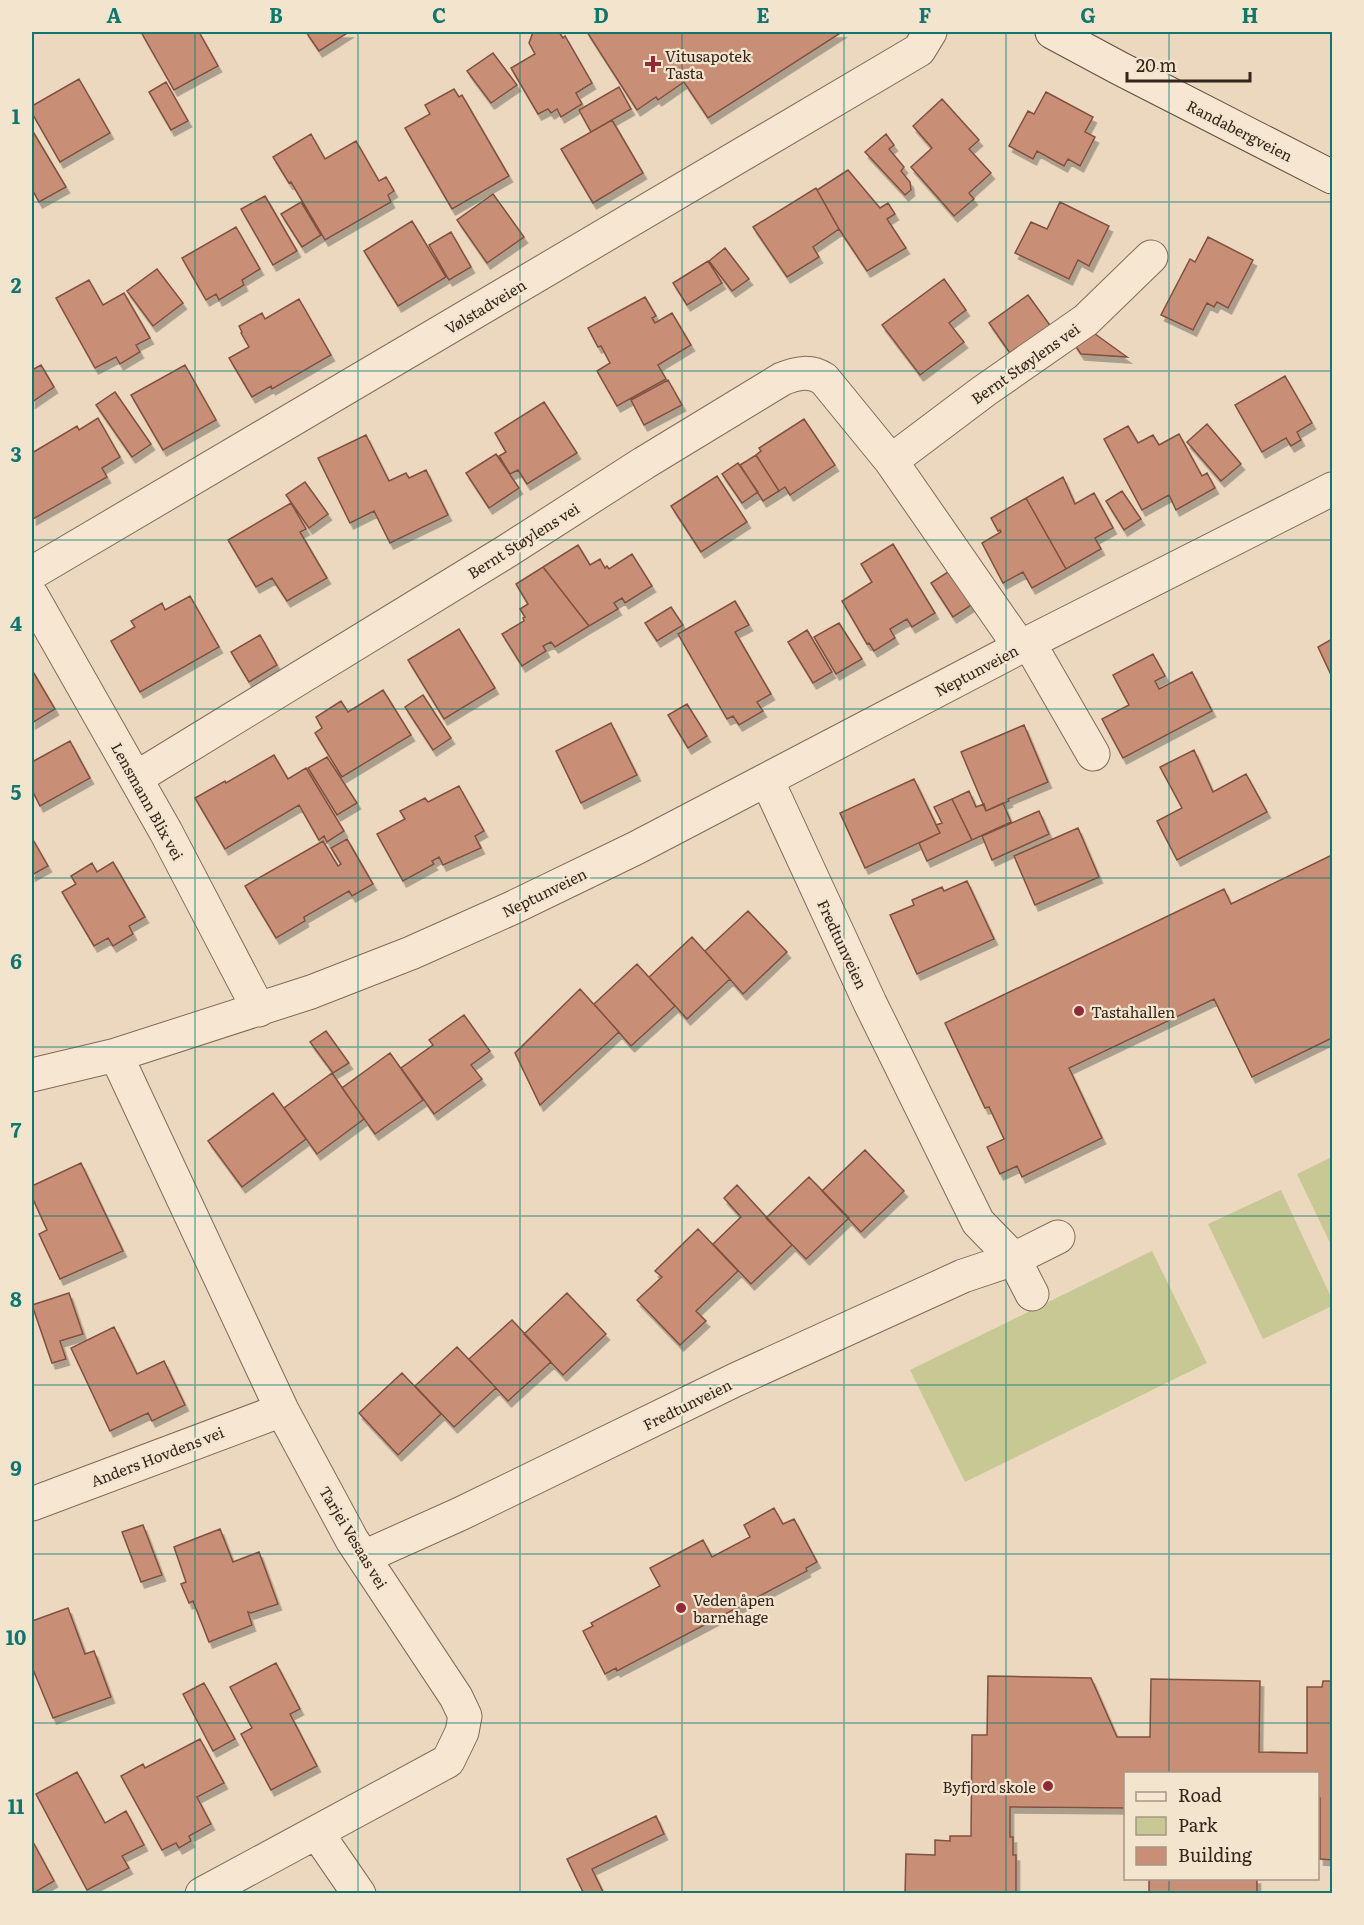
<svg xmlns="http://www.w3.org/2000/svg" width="1364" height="1925" font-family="Literata,serif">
	<defs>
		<filter id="shadow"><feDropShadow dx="3.5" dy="6" stdDeviation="0" flood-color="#0004"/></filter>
	</defs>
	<rect width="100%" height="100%" fill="#ebd8bf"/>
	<!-- green -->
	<path fill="#c8c894" d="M1332 1157V1247L1297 1174Z
		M1281 1190 1332 1299V1306L1263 1339 1208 1224Z
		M1152 1251 1207 1363 965 1482 910 1370Z"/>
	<!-- building -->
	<path fill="#c88e76" stroke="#81513f" stroke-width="1.5" filter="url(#shadow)" d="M141 32H199L218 66 174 90Z
		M306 32H349L319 51Z
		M533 32H559L563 38 565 36 592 83 576 93 582 104 561 117 557 109 551 113 548 109 538 114 511 68 535 54 529 43Z
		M587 32H842L708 118 684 82 658 100 656 97 637 110Z
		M493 53 517 85 491 103 467 71Z
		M79 79 110 133 60 162 32 113V106Z
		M166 82 188 121 171 130 149 92Z
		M619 87 631 109 591 132 579 110Z
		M454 89 459 97 462 95 509 176 452 209 405 128 430 114 425 105Z
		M1046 92 1093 117 1085 132 1095 137 1080 166 1068 159 1064 166 1037 151 1033 159 1009 146 1028 111 1034 114Z
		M942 99 979 140 969 149 991 173 969 193 974 199 954 216 911 167 932 148 913 126Z
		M612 120 643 173 593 203 561 149Z
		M32 130 66 187 39 202 32 189Z
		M311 134 325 159 356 141 379 181 386 177 394 191 388 195 391 202 325 240 291 182 289 183 273 157Z
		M886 134 894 145 889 149 904 167 901 171 910 182 911 190 905 195 865 152Z
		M848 170 880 208 888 203 895 214 887 219 906 248 867 271 839 229 817 190Z
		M816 188 839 229 813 247 819 257 787 277 753 227Z
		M493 194 524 237 487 263 457 220Z
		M265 196 297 251 273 265 241 209Z
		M301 202 321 235 302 247 281 214Z
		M1060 202 1109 226 1089 266 1078 260 1069 279 1015 253 1031 222 1047 229Z
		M412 221 446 277 398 306 364 251Z
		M236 227 260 269 242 280 244 285 219 300 216 294 206 300 182 258Z
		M451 232 471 267 449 280 429 245Z
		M1208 237 1253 260 1228 308 1217 302 1214 307 1207 303 1193 330 1161 315 1190 259 1195 262Z
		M725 248 749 279 732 291 709 261Z
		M708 261 722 283 687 305 673 283Z
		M157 269 183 303 153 326 127 291Z
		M944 279 966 310 949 323 964 342 920 375 882 325Z
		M89 280 103 305 124 293 150 338 136 345 140 352 120 364 116 357 95 368 56 298Z
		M1028 295 1052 328 1012 356 989 323Z
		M645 297 656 316 652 318 655 323 672 313 691 345 658 365 666 379 617 406 597 371 610 363 601 346 598 347 588 328Z
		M299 299 331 355 272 389 271 386 252 397 229 358 249 347 241 333 242 332 239 326 262 313 265 319Z
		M1091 331 1127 357 1081 354 1074 344Z
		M41 365 54 387 32 402V370Z
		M185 365 216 420 163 450 131 395Z
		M1285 376 1312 423 1297 432 1301 440 1291 446 1286 438 1262 452 1235 405Z
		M668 380 682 405 644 425 631 400Z
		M115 392 151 444 132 457 96 405Z
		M544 402 577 453 527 484 518 470 510 474 499 456 506 452 495 433Z
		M98 418 120 457 102 468 107 477 33 519 32 453 77 426 79 430Z
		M804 419 835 465 790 495 785 487 779 491 756 455 761 451 759 448Z
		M1207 424 1241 464 1221 481 1187 442Z
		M1128 426 1138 443 1153 435 1159 445 1179 434 1202 476 1207 473 1215 488 1176 510 1169 495 1142 510 1104 439Z
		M366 435 389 481 406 473 409 478 426 470 448 515 390 543 374 511 350 523 318 458Z
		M496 454 519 488 489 508 466 473Z
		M756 455 779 491 763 501 740 465Z
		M738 463 758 492 742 503 722 474Z
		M717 476 747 522 701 552 671 506Z
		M1063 477 1075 504 1094 493 1113 528 1095 538 1101 549 1066 569 1026 498Z
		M305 482 328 514 309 528 286 495Z
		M1122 491 1141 519 1124 530 1106 501Z
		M1026 498 1066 569 1032 588 1023 572 1003 583 982 543 1001 532 1000 530 998 531 991 518Z
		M291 503 306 529 300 532 327 578 287 601 272 578 256 587 228 540Z
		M893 544 935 613 912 627 907 619 890 629 895 638 874 651 869 643 867 644 842 601 872 582 861 564Z
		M578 545 590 565 600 559 605 568 607 566 609 569 632 554 652 586 625 603 622 598 614 603 618 609 589 626 543 567Z
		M543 567 589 626 555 647 551 642 543 646 546 651 522 666 502 634 524 621 523 618 525 617 520 609 528 604 516 584Z
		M954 568 976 602 953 617 931 583Z
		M190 596 219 647 140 692 111 641 135 627 131 621 162 603 165 610Z
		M735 601 749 625 735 632 771 694 757 702 763 711 739 725 733 716 727 719 678 634Z
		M671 607 683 625 657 641 645 623Z
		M839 623 862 659 836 674 814 637Z
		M459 629 495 688 444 719 408 660Z
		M807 630 832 672 813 683 788 642Z
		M260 635 277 665 249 682 231 652Z
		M1332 639V677L1318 647Z
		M1153 654 1165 676 1155 681 1159 689 1192 672 1212 711 1123 758 1102 719 1129 705 1113 675Z
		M32 670 55 709 32 723Z
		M383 690 411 735 342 777 315 733 322 728 316 717 341 701 348 712Z
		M423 695 451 738 433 750 405 707Z
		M687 704 707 736 688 748 668 715Z
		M611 723 637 775 581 803 556 751Z
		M1024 725 1048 782 1008 799 1009 801 986 811 961 752Z
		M70 741 90 778 40 806 32 790V762Z
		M1194 750 1213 792 1246 774 1267 812 1177 860 1157 821 1182 808 1160 767Z
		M274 755 288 779 306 768 344 831 327 842 324 836 319 840 299 805 225 849 195 798 225 781 226 783Z
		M327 757 357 803 337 815 308 768Z
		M914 779 940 833 865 868 840 813Z
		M459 786 484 831 475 836 481 848 443 865 439 857 432 861 434 864 403 881 377 834 405 819 400 811 425 798 428 802Z
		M969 791 976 807 984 804 986 811 1003 803 1011 822 972 840 952 799Z
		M952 799 972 840 927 861 919 843 940 833 936 825 942 823 934 807Z
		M1039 811 1049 834 992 860 982 836Z
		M1078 828 1099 877 1035 905 1014 856Z
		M32 838 48 866 32 875Z
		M347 839 373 884 352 896 349 891 304 917 305 921 276 938 245 886 323 841 338 866 341 864 331 848Z
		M1332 855V1038L1252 1077 1214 999 1069 1068 1102 1138 1022 1177 1017 1166 1000 1174 987 1147 1004 1139 989 1107 985 1108 945 1023 1224 889 1231 904Z
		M113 862 145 917 129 926 133 934 113 946 108 938 94 946 62 892 76 884 71 876 92 863 97 872Z
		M967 881 994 939 917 974 890 915 914 905 912 900 942 887 944 891Z
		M748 911 787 952 743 994 705 951Z
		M692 937 730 979 687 1019 649 977Z
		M637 964 675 1006 631 1046 594 1004Z
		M580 989 619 1032 540 1105 515 1053Z
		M464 1015 490 1051 471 1065 482 1079 434 1114 401 1068 433 1045 429 1040Z
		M326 1031 349 1063 333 1073 310 1042Z
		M390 1053 423 1100 375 1134 342 1088Z
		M332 1073 364 1119 317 1154 284 1108Z
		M273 1093 306 1139 242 1187 208 1141Z
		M865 1150 904 1191 861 1232 822 1191Z
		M81 1163 123 1251 60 1279 39 1234 47 1230 32 1197V1186Z
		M809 1177 849 1218 806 1259 766 1218Z
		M737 1185 792 1245 751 1284 713 1244 741 1217 724 1198Z
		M698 1229 738 1271 696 1311 706 1321 680 1345 637 1300 662 1277 655 1271Z
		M69 1293 83 1334 60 1341 66 1359 52 1363 32 1305Z
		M567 1293 606 1334 563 1375 524 1334Z
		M512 1320 551 1362 508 1401 469 1359Z
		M114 1327 137 1374 164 1361 185 1405 152 1421 148 1413 110 1431 71 1348Z
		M457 1347 496 1388 454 1427 415 1386Z
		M402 1373 441 1414 398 1455 359 1413Z
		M774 1508 783 1524 794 1519 817 1562 806 1568 807 1571 617 1671 616 1668 605 1674 583 1631 593 1626 591 1623 660 1586 650 1568 703 1540 712 1557 750 1537 744 1525Z
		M143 1525 162 1575 141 1582 122 1532Z
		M220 1529 233 1562 259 1552 278 1604 251 1613 248 1612 252 1625 209 1642 193 1601 189 1603 181 1584 186 1582 174 1547Z
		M68 1608 85 1654 94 1651 111 1697 53 1718 32 1667V1621Z
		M276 1663 300 1709 290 1714 317 1766 271 1790 241 1734 252 1728 230 1687Z
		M988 1676 1091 1678 1117 1737H1150L1151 1679 1260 1681 1259 1752 1307 1753V1687H1322L1323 1681H1332V1860L1320 1859V1798H1318V1774H1126V1808L1010 1807V1837H1013V1855H1016V1894H905L906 1854 935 1855V1840L950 1841V1836H971L972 1735H987Z
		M204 1683 235 1739 213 1751 183 1694Z
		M200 1739 224 1783 197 1797 211 1824 189 1836 191 1841 179 1848 176 1843 162 1850 121 1776 143 1764 145 1768Z
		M77 1772 105 1823 126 1811 144 1845 122 1856 129 1868 87 1890 36 1794Z
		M656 1816 664 1834 592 1869 604 1894H584L567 1859Z
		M32 1840 54 1881 32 1894Z
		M1149 1878H1257V1894H1149Z"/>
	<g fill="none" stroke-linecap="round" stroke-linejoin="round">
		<defs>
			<path id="street" d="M891 461 984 391 1086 320 1151 257
				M32 573 919 50 930 32
				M32 596 166 832 259 1010
				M1029 643 1093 754
				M136 778 507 551 644 463 782 379C797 373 810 370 824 379L891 461 1020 647
				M767 780 870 1003 978 1222 1014 1259 1032 1294
				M116 1055 282 1410 352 1540 456 1697 465 1716 462 1732 448 1761 202 1894
				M32 1075 116 1055 311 992 411 953 512 908 636 848 1020 647 1332 489
				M32 1504 282 1410
				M364 1557 460 1514 735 1380 963 1276 1014 1259 1058 1237
				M317 1833 359 1894"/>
			<path id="secondary" d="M1052 32 1119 68 1332 177"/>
		</defs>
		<!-- street casing -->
		<use href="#street" stroke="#836a58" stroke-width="35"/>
		<!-- secondary casing -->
		<use href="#secondary" stroke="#654b3c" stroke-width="35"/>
		<!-- street -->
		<use href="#street" stroke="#f7e7d2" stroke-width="33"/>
		<!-- secondary -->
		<use href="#secondary" stroke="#f7e7d2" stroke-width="33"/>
	</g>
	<!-- grid -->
	<path fill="none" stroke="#0f766e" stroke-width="1.5" stroke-opacity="0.55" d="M195 32V1894M358 32V1894M520 32V1894M682 32V1894M844 32V1894M1006 32V1894M1169 32V1774M32 202H1332M32 371H1332M32 540H1332M32 709H1332M32 878H1332M32 1047H1332M32 1216H1332M32 1385H1332M32 1554H1332M32 1723H1332M1169 1878V1894"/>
	<!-- markers -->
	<g fill="#8f2b39" stroke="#f3e4ce" stroke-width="2">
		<path d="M650 55h6v6h6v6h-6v6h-6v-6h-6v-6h6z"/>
		<circle cx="1079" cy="1011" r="6"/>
		<circle cx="681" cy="1608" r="6"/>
		<circle cx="1048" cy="1786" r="6"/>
	</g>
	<g text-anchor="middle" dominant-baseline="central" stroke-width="4.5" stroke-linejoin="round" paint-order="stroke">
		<!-- poi labels -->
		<g font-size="15" fill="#33241c" stroke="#f3e4ce" text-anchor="start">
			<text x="665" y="55">Vitusapotek<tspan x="665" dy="17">Tasta</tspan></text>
			<text x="1091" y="1011">Tastahallen</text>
			<text x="693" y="1599">Veden åpen<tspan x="693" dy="17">barnehage</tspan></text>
			<text x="1036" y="1786" text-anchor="end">Byfjord skole</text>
		</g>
		<!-- street labels -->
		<g font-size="15" fill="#33241c" stroke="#f3e4ce">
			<text transform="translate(1240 130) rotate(27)">Randabergveien</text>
			<text transform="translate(485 306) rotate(-31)">Vølstadveien</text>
			<text transform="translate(1025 363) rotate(-35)">Bernt Støylens vei</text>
			<text transform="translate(523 540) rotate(-32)">Bernt Støylens vei</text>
			<text transform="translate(976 670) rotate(-28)">Neptunveien</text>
			<text transform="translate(148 801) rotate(61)">Lensmann Blix vei</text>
			<text transform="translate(544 892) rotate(-26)">Neptunveien</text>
			<text transform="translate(843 944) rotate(65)">Fredtunveien</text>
			<text transform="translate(687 1404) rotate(-26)">Fredtunveien</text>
			<text transform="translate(157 1456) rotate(-21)">Anders Hovdens vei</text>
			<text transform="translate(354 1537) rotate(59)">Tarjei Vesaas vei</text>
		</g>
	</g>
	<!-- border -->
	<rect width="1364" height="1925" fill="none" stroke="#f3e4ce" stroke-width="66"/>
	<!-- legend -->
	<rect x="1124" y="1772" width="195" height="108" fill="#f3e4ce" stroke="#a69787" stroke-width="1.5"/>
	<rect x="1136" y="1792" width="30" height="9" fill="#f7e7d2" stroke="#a69787" stroke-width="1.5"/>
	<text x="1178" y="1802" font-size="18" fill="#33241c">Road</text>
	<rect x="1136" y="1817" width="30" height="18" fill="#c8c894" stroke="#a69787" stroke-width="1.5"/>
	<text x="1178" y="1832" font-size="18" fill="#33241c">Park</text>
	<rect x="1136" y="1847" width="30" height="18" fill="#c88e76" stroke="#a69787" stroke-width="1.5"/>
	<text x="1178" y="1862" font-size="18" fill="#33241c">Building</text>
	<!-- scale -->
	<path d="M1127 72v9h123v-9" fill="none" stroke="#33241c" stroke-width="3"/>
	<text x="1136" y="72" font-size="18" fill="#33241c" stroke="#f3e4ce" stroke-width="4.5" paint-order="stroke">20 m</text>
	<rect x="33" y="33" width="1298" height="1859" fill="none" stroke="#0f766e" stroke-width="2"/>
	<g font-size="20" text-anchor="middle" font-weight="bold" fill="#0f766e">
		<text x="114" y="23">A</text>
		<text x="276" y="23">B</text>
		<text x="439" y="23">C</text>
		<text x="601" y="23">D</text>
		<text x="763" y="23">E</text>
		<text x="925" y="23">F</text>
		<text x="1088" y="23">G</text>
		<text x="1250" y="23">H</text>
		<text x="16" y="124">1</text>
		<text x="16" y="293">2</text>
		<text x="16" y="462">3</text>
		<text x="16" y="631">4</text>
		<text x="16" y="800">5</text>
		<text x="16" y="969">6</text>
		<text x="16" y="1138">7</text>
		<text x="16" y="1307">8</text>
		<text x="16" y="1476">9</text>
		<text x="16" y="1645">10</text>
		<text x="16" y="1814">11</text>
	</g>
</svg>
